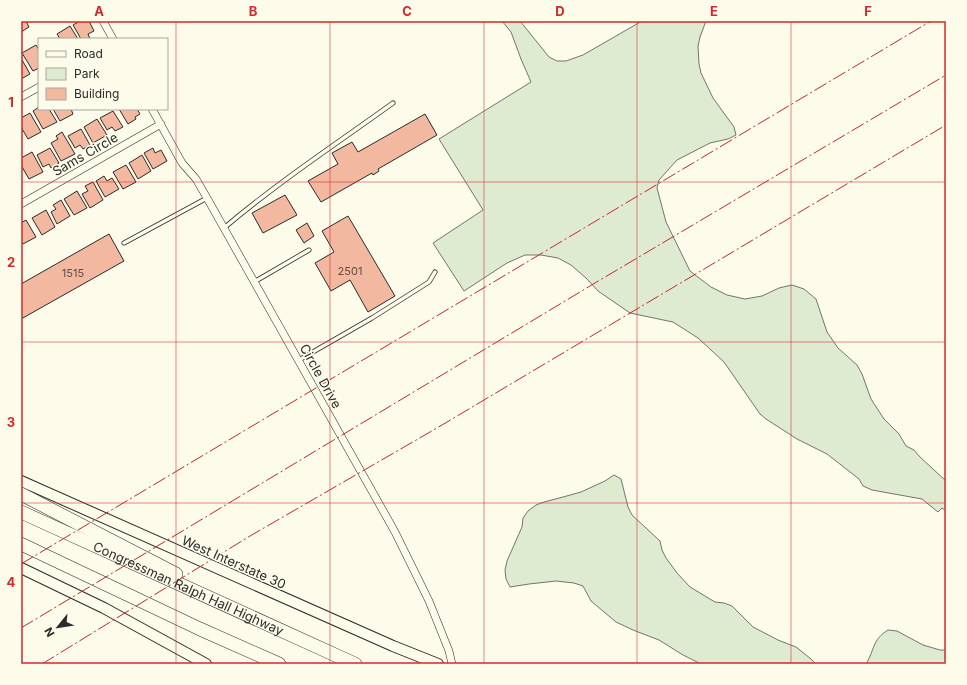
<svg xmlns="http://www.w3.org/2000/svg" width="967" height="685" font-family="Inter,sans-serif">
	<rect width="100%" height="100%" fill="#fdfbea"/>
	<!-- green -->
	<path fill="#deebd1" stroke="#74746e" d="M502 21H520L549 57 557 61H566L583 55 642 21H706L700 37 698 46 699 64 701 73 713 98 734 127 736 135 728 139 710 143 677 160 659 180 657 188 666 222 690 271 711 287 727 295 745 299 762 296 779 288 792 285 804 289 816 299 827 332 838 348 857 365 862 374 871 399 884 419 899 434 906 446 914 450 920 457 946 481V511L942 508 938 512 922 499 872 490 863 486 859 479 827 454 797 439 766 419 760 414 724 362 698 338 673 322 630 313 598 291 587 279 571 265 558 258 541 255H525L507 263 464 291 433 243 483 210 439 139 531 82 521 59 511 32Z
		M614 475 621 479 628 507 632 515 660 541 662 550 666 558 677 573 690 587 715 602 724 603 732 606 753 627 778 640 796 647 811 659 816 664H701L683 655 659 640 633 630 616 622 591 601 583 586 574 583 556 581 529 584 510 587 506 579 505 570 507 561 522 527 523 518 528 511 536 505 544 502 563 497 581 492 605 481Z
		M888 630 897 631 923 645 940 650H946V664H866C875 649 872 640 888 630Z"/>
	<!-- building -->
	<path fill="#f2b8a0" stroke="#2b2b2b" d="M21 21H26L29 27 21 32Z
		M80 21H89L94 31 88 34 90 39H81L73 25Z
		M70 26 78 39H60L57 34Z
		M36 45 39 50V68L33 71 22 53Z
		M21 58 30 74 21 79Z
		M39 107V109H49L57 122 43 129 33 111Z
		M53 109H71L73 114 60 121Z
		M119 109H137L140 114 135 117 136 119 128 124Z
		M113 111 123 127 115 131 112 127 107 130 100 118Z
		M30 113 41 132 28 139 21 127V118Z
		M425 114 437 135 378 169 379 171 373 175 372 173 321 202 308 181 338 164 332 153 352 142 358 152Z
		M97 119 107 135 93 143 84 127Z
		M81 129 90 145 83 149 80 145 75 148 68 136Z
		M62 132 75 154 61 161 51 143 58 139 56 136Z
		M50 148 59 163 51 168 49 164 43 167 37 155Z
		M153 148 155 153 161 150 167 161 153 169 144 153Z
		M32 152 43 172 29 179 21 165V158Z
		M142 155 151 171 138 179 129 163Z
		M126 165 136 182 123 189 113 172Z
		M104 176 107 181 112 178 119 189 105 197 96 181Z
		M93 182 103 200 90 208 82 194 88 191 85 186Z
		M77 191 87 208 74 215 64 199Z
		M285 195 297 215 263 233 252 213Z
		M61 200 70 216 57 224 51 212 56 209 53 205Z
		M46 210 55 227 42 235 32 218Z
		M348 216 395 296 368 312 350 280 331 291 315 263 334 252 322 231Z
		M26 220 36 237 23 244 21 242V223Z
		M307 223 314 236 304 243 296 230Z
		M109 234 124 261 21 319V284Z"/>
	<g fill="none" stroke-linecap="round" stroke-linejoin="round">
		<defs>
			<path id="service" d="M224 228C277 183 336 144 393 103
				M124 243 207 198
				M254 282 309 250
				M299 360 372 318 429 282 435 272"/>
			<path id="minor" d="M103 21 113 39
				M21 97 39 87
				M152 109 182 163 196 179 207 198 395 532 429 601 449 651 452 664
				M21 204 161 124"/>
			<path id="secondary" d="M21 481 393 646 438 664
				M21 568 104 608 206 664"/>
			<g id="motorway">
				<path d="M21 494 176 574"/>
				<path id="s1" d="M21 512 355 664"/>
				<path d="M21 544 200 629 279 664"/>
			</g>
		</defs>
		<!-- service casing -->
		<use href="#service" stroke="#2b2b2b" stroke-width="5"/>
		<!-- minor casing -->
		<use href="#minor" stroke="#2b2b2b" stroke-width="8"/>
		<!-- secondary casing -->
		<use href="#secondary" stroke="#2b2b2b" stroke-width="12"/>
		<!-- motorway casing -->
		<use href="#motorway" stroke="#2b2b2b" stroke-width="14"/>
		<!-- service -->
		<use href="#service" stroke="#fdfbea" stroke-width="3.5"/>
		<!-- minor -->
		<use href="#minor" stroke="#fdfbea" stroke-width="7"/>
		<!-- secondary -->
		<use href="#secondary" stroke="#fdfbea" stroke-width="10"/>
		<!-- motorway -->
		<use href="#motorway" stroke="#fdfbea" stroke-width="13"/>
		<!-- power -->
		<path stroke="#c62828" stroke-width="1" stroke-dasharray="14 3 2 3" stroke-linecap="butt" d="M21 564 931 21
			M21 628 595 283 946 75
			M42 664 250 536 437 428 946 125"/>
	</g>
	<!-- grid -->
	<path fill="none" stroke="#d62828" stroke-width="1" stroke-opacity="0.55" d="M176 21V664M330 21V664M484 21V664M637 21V664M791 21V664M21 182H946M21 342H946M21 503H946"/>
	<g text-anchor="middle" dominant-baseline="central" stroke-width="3" stroke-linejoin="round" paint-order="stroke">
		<!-- number labels -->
		<g font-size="11" fill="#5d4e48">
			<text x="350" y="271">2501</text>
			<text x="73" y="273">1515</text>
		</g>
		<!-- street labels -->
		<g font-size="13" fill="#2b2b2b" stroke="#fdfbea">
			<text transform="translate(85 154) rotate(-30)">Sams Circle</text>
			<text transform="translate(321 376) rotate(61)">Circle Drive</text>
			<text transform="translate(234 562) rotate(24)">West Interstate 30</text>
			<text stroke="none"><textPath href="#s1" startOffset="184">Congressman Ralph Hall Highway</textPath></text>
		</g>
	</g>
	<!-- border -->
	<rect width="967" height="685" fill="none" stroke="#fdfbea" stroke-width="44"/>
	<!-- legend -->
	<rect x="38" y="38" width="130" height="72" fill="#fdfbea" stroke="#a9a89e"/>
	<rect x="46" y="51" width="20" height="6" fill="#fdfbea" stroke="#a9a89e"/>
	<text x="74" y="58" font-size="12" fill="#2b2b2b">Road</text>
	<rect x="46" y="68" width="20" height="12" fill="#deebd1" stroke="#a9a89e"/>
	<text x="74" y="78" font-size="12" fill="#2b2b2b">Park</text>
	<rect x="46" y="88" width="20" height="12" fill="#f2b8a0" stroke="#a9a89e"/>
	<text x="74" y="98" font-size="12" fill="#2b2b2b">Building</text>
	<!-- north arrow -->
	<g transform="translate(58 627) rotate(240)" stroke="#fdfbea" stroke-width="3" paint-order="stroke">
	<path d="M0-3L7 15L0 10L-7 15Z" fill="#2b2b2b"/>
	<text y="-6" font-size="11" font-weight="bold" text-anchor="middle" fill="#2b2b2b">N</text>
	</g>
	<rect x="22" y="22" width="923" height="641" fill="none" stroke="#d62828" stroke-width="1.5"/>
	<g font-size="13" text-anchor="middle" font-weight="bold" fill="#d62828">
		<text x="99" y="16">A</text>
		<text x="253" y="16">B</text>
		<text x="407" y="16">C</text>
		<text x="560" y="16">D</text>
		<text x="714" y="16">E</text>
		<text x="868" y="16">F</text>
		<text x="11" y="107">1</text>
		<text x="11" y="267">2</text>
		<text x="11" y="427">3</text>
		<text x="11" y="587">4</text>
	</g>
</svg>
